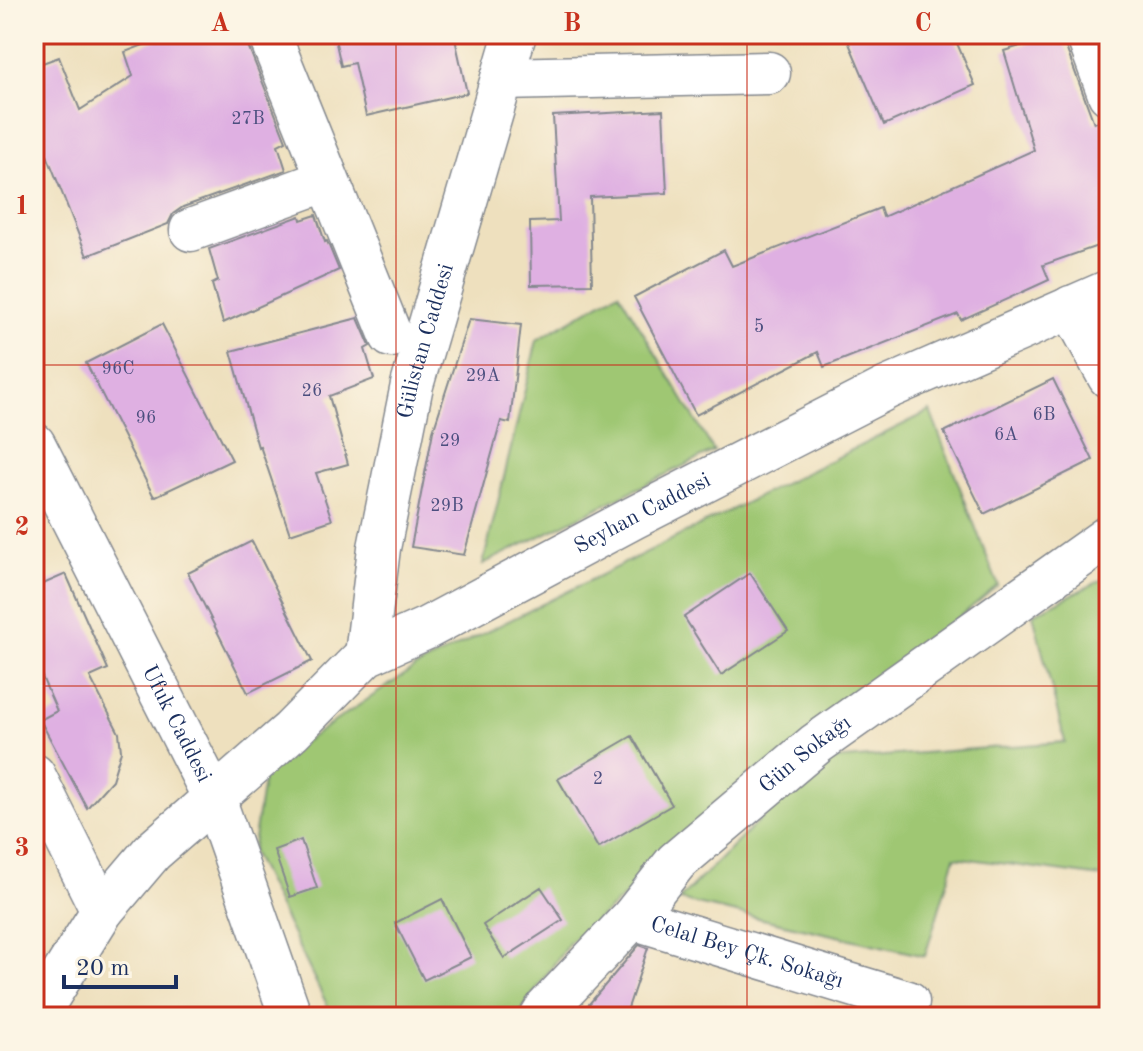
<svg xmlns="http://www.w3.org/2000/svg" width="1143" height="1051" font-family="'Old Standard TT',serif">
	<rect width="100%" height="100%" fill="#fcf5e5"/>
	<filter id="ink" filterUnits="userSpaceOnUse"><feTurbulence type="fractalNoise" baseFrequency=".0125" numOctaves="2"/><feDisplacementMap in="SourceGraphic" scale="16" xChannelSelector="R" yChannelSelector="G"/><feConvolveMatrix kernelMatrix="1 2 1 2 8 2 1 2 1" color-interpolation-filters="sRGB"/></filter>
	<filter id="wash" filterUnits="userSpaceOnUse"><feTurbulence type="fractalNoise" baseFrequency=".006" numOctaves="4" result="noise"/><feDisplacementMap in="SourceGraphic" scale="32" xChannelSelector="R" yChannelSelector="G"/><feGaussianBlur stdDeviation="1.8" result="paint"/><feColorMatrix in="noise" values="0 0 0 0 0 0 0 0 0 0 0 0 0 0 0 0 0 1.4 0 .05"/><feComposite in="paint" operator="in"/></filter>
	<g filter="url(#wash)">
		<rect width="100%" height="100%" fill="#eee0be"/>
		<!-- green -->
		<path fill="#9fc773" stroke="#5d7b68" stroke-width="2" d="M619 292 714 451 483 564 537 340Z
			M930 411 998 585 569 943 517 1017H333L252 852 265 768 416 667Z
			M1109 576V878L955 857 925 956 679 900 819 761 1065 742 1033 614Z"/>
		<g id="blocks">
			<!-- building -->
			<path fill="#dfb0e2" d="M172 34H246L247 43 286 141 278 145 286 170 183 207 173 214 168 224 87 256 47 155 34 161V66L59 57 80 110 133 76 125 52Z
				M334 34H454L467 93 366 116 354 63 341 66Z
				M845 34H953L975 85 884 125Z
				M1059 34H1064V42L1094 123 1109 118V242L1043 265 1049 280 961 320 958 314 824 367 818 352 696 415 634 297 724 250 732 266 880 208 883 217 1034 150 1004 51Z
				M663 110 667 193 590 197 592 284 531 285 530 222 559 221 553 116Z
				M316 215 325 242 327 241 339 270 223 323 212 284 218 281 209 249 300 216 301 220Z
				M358 318 370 346 365 349 374 379 329 396 348 464 316 473 332 520 290 534 260 446 258 447 231 351Z
				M469 319 521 325 510 423 501 421 464 555 411 547 433 431Z
				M162 324 232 460 154 497 86 363Z
				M1053 379 1093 460 984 514 944 432Z
				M252 541 312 661 248 693 188 573Z
				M750 573 788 631 721 675 684 617Z
				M66 574 108 669 90 677 119 733 121 751 112 780 87 808 40 720 57 711 34 659V588Z
				M632 736 672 805 598 848 558 779Z
				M301 840 317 888 290 897 274 850Z
				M541 887 563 920 504 958 483 925Z
				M442 899 471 957 424 980 395 923Z
				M639 945 648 948 625 1017H578Z"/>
		</g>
	</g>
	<g filter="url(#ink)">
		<use href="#blocks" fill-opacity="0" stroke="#84888e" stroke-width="2"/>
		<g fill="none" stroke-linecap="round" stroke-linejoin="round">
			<defs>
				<g id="minor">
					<path d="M269 34 391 336"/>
					<path d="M1087 34 1109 94"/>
					<path d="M502 79 769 73"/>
					<path d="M191 230 327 180"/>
					<path d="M1071 307 1109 377"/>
					<path id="s1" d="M34 444 214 798 291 1017"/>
					<path id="s2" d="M366 655 379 548 412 385 515 34"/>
					<path d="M34 775 102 911"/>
					<path id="s3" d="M632 918 908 1002"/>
					<path id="s4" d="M36 1017 102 911 152 852 291 731 366 655 427 628 633 518 887 388 1109 291"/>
					<path id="s5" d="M541 1017 546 1009 632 918 676 862 816 744 1109 536"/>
				</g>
			</defs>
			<!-- minor casing -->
			<use href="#minor" stroke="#84888e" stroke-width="45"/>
			<!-- minor -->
			<use href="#minor" stroke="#fff" stroke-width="42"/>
		</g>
	</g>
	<!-- grid -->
	<path fill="none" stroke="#c8321e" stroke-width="2" stroke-opacity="0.55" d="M396 34V1017M747 34V1017M34 365H1109M34 686H1109"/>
	<g text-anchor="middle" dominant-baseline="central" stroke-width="8" stroke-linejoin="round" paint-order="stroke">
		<!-- number labels -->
		<g font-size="18" fill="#4c4f7f">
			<text x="248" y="119">27B</text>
			<text x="759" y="327">5</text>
			<text x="118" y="369">96C</text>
			<text x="483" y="376">29A</text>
			<text x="312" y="391">26</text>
			<text x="1044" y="415">6B</text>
			<text x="146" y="418">96</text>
			<text x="1006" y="435">6A</text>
			<text x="450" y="441">29</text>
			<text x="447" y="506">29B</text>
			<text x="598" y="779">2</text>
		</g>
		<!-- street labels -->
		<g font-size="22" fill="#1b2f5e" stroke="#fcf5e5">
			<text stroke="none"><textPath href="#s2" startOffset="320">Gülistan Caddesi</textPath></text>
			<text stroke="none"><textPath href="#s4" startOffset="804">Seyhan Caddesi</textPath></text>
			<text stroke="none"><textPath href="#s1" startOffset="314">Ufuk Caddesi</textPath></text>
			<text stroke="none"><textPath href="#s5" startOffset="374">Gün Sokağı</textPath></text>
			<text stroke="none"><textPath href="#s3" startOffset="120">Celal Bey Çk. Sokağı</textPath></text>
		</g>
	</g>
	<!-- margin -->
	<rect width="1143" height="1051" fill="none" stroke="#fcf5e5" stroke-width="88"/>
	<!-- scale -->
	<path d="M64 975v12h112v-12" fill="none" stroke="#1b2f5e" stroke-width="4"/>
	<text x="76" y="975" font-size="24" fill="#1b2f5e" stroke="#fcf5e5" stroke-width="6" paint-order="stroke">20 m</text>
	<rect x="44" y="44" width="1055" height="963" fill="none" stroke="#c8321e" stroke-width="3"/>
	<g font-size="26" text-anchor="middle" font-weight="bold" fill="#c8321e">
		<text x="220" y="31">A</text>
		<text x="572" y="31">B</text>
		<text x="923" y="31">C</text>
		<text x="22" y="214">1</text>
		<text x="22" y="535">2</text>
		<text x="22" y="856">3</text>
	</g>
</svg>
